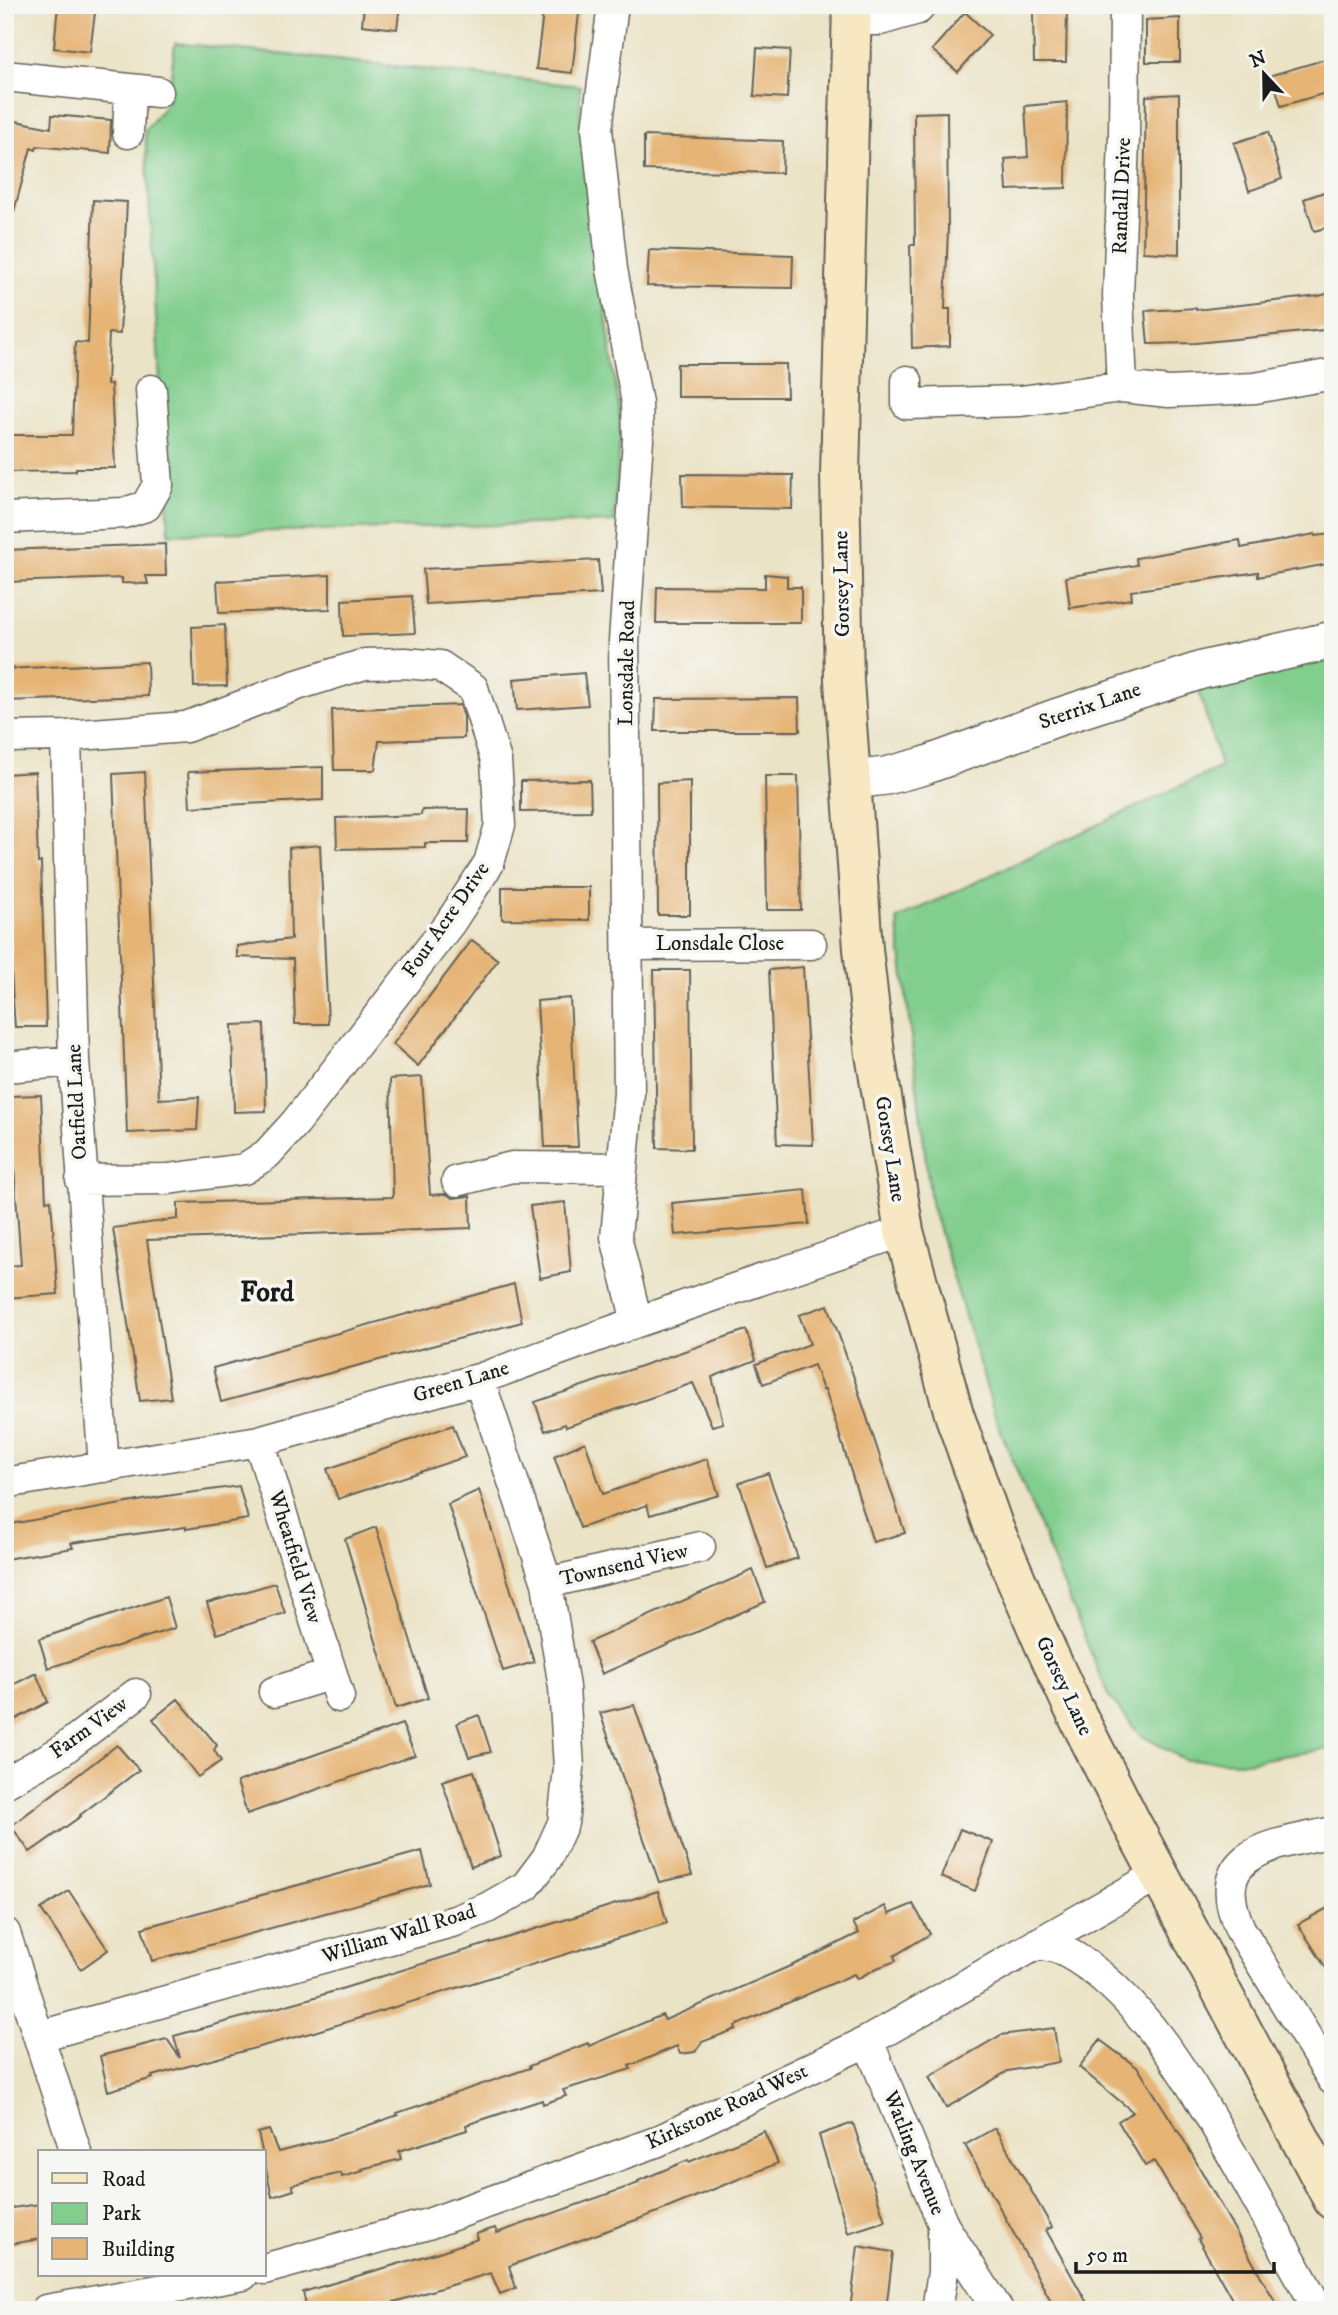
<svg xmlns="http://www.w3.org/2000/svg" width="1338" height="2315" font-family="'IM FELL DW Pica',serif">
	<rect width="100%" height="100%" fill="#f6f6f2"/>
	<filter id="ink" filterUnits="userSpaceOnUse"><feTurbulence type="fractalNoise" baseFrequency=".0143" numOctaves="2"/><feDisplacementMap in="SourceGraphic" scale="14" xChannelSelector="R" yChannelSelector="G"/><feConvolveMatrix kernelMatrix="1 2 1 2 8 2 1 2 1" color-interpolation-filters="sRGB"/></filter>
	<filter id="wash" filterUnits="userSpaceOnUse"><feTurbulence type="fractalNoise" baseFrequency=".00686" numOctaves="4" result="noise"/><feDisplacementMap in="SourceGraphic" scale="28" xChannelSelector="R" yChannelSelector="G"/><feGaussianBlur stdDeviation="1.57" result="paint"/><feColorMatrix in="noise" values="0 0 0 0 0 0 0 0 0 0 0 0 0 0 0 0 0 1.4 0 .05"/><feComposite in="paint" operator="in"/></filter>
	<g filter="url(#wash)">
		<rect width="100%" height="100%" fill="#ebe3c6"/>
		<!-- green -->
		<path fill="#81ce8d" stroke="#4e7554" stroke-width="2" d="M175 43 580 86V127L621 423 614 522 169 534 145 131 168 101Z
			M1333 656V1748L1246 1762 1185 1760 1139 1734 1108 1695 996 1419 931 1203 897 919 1221 767 1198 688Z"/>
		<g id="blocks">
			<!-- building -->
			<path fill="#e6b474" d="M58 5H96L90 52 54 48Z
				M364 5H400L397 29 362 25Z
				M544 5H580L572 73 536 69Z
				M1067 11 1066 62H1034L1033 12Z
				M965 12 990 35 958 72 932 50Z
				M1180 18V62H1146V20Z
				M757 48 790 50 787 98 754 96Z
				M1333 57V91L1281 106 1272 75Z
				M1179 94V254L1143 252 1146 96Z
				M1067 102 1066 188 1007 190 1005 159 1028 157 1025 106Z
				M947 112 948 228 945 309H950V346L912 348 910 245H915L914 113Z
				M52 115 111 120 110 153 37 146 36 150 31 148 12 219 5 218V152L11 120 51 128Z
				M1268 132 1282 179 1249 191 1234 143Z
				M644 136 783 141 782 173 644 170Z
				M1333 189V226L1314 231 1304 199Z
				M93 200 127 202 120 334 109 333 107 385 111 384 115 468H76V471L5 472V435H72L75 342 88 343Z
				M649 250 793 255 792 288 647 286Z
				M1333 292V329L1196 343 1148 344 1145 311 1196 308V310L1319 296Z
				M677 364H786L787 397H677Z
				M682 474 793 475 792 509 683 507Z
				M1315 534V536L1333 534V563L1258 577V572L1131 591 1132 599 1070 608 1066 577 1137 565 1136 558 1240 540 1241 548Z
				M165 544 166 576H146L148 584 122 583V578L5 582V550Z
				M598 560 601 594 426 604 423 569Z
				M765 574 787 576V587H801V623H656L657 587 765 588Z
				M330 575V609L219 613 217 581Z
				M412 596 415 633 343 636 342 600Z
				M225 625 227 686 194 687 192 627Z
				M147 662 148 696 5 701V669Z
				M584 673 588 705 517 710 514 679Z
				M799 698 800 731H655L656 699Z
				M460 705 464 717V738L379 741 375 770H334L332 710Z
				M323 767V800L190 807 188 772Z
				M35 772 38 863 41 862 46 1027H15L10 958H12L7 865 5 774Z
				M145 772 159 1099 199 1097 197 1130 127 1133 113 774Z
				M765 776H798L801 910H767Z
				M590 780 591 811 521 812V781Z
				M690 781V915H658L657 783Z
				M469 809 468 843H425V847L337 849 336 818 421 815 422 810Z
				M320 845 328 1024H295L293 959 237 957V946L291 939 289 848Z
				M502 887H589V920L502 919Z
				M472 940 498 960 418 1066 393 1044Z
				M803 967 813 1145 777 1144 769 970Z
				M654 970H690L692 1149 657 1148Z
				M570 998 578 1147H545L537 1001Z
				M264 1024 266 1111 234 1112 232 1025Z
				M422 1077 430 1195 446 1194 453 1198 470 1196 471 1228 147 1240 171 1398 140 1401 113 1228 178 1219V1203L393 1197 390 1079Z
				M41 1095 46 1201 51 1200 58 1294 5 1298V1266L21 1265 14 1167 11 1166 10 1096Z
				M806 1190 809 1224 675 1235 672 1203Z
				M565 1202 571 1272 540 1278 530 1206Z
				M514 1284 522 1322 221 1402 213 1368Z
				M828 1305 853 1375 905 1533 873 1542 825 1389 823 1390 814 1365 763 1384 756 1364 810 1344 799 1315Z
				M746 1330 756 1360 712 1377 723 1423 712 1426 693 1383 566 1427 565 1424 545 1431 535 1402Z
				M453 1425 465 1457 338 1499 327 1469Z
				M585 1442 603 1494 707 1459 719 1495 650 1515 647 1505 580 1528 554 1456Z
				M768 1473 798 1558 767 1568 739 1483Z
				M239 1486 248 1519 186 1529V1527L71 1543 73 1548 5 1559V1525L166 1496Z
				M479 1490 534 1662 503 1671 448 1504Z
				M376 1527 428 1698 396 1708 345 1539Z
				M753 1570 765 1602 602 1674 589 1642Z
				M275 1583 285 1613 217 1634 207 1603Z
				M166 1597 175 1628 48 1668 39 1639Z
				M36 1673 48 1702 5 1725V1689Z
				M178 1699 217 1745 214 1750 221 1761 198 1777 153 1719Z
				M634 1705 692 1875 659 1882 600 1713Z
				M479 1715 491 1752 469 1757 457 1723Z
				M402 1724 415 1755 247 1814 237 1782Z
				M117 1745 139 1770 80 1815 81 1816 30 1852 11 1826Z
				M474 1771 501 1856 471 1867 442 1781Z
				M960 1829 993 1842 975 1891 941 1877Z
				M422 1851 430 1884 152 1961 142 1928Z
				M69 1891 108 1950 81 1969 41 1909Z
				M658 1891 667 1923 314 2032 152 2076 153 2078 108 2091 100 2056 167 2039 180 2058 174 2036 312 1998Z
				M913 1904 930 1934 894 1956 896 1961 877 1968 857 1979 854 1974 735 2026 736 2029 702 2042 695 2052 680 2054 677 2046 629 2066 631 2069 563 2090 566 2096 543 2104 542 2100 466 2125 467 2130 399 2151 401 2159 362 2169 363 2171 342 2177 341 2173 292 2185 294 2190 272 2197 258 2133 269 2130 278 2152 329 2139 398 2115 397 2113 530 2068 529 2066 588 2043 589 2046 662 2015 665 2020 802 1961 859 1933 853 1923 885 1906 889 1914Z
				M1333 1905V1979L1298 1924Z
				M1054 2028 1059 2062 1008 2071 946 2108 929 2077 1001 2035Z
				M1100 2040 1138 2068 1185 2142 1280 2310H1238L1198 2239 1200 2238 1154 2161 1145 2166 1118 2121 1133 2112 1079 2067Z
				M853 2123 885 2221 848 2233 819 2135Z
				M995 2128 1052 2227 1046 2230 1091 2310H1056L965 2145Z
				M764 2131 778 2163 658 2212 509 2266 516 2288 500 2294 491 2273 394 2302 395 2310H307L303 2292 442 2251 478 2239 476 2234 495 2228 497 2233 639 2183 638 2181 688 2160 689 2162Z
				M40 2204V2239L5 2245V2209Z
				M858 2246 893 2252 886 2310H850Z"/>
		</g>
	</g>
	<g filter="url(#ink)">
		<use href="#blocks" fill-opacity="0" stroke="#646258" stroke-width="2"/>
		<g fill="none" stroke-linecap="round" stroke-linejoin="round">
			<defs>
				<path id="minor" d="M613 5 597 129 612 269 637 403 638 439 624 641 629 1093 616 1237 637 1322
					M1125 5 1124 139 1118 295 1122 387 1169 392 1255 388 1333 374
					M851 20H880L918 9 921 5
					M5 76 158 92
					M128 133 130 90
					M907 381V404L1021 401 1122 387
					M5 518 124 513 146 506 158 485 151 390
					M66 736 74 1061 104 1467
					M5 737 66 736 186 727 297 685 365 664 405 663 440 666 473 688 496 760 500 825 489 863 450 923 296 1122 267 1154 244 1169 168 1179 81 1180
					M629 945 811 944
					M5 1067 74 1061
					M457 1181 512 1167 622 1168
					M259 1441 339 1697
					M5 1483 259 1441 479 1379 637 1322 904 1231
					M547 1583 700 1547
					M274 1692 332 1674
					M5 1783 61 1751 136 1694
					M1333 1832C1275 1845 1205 1849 1240 1929L1333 2080
					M5 1933 76 2152
					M1038 1943C1047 1946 1056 1947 1064 1951 1144 1993 1200 2098 1243 2174 1268 2219 1294 2265 1319 2310
					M40 2036 455 1921 487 1908 526 1886 547 1858 563 1823 569 1768 564 1687 547 1583 479 1379
					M868 2041 943 2224V2272L937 2310
					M943 2225 998 2310
					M264 2269 428 2224 656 2142 868 2041 1159 1874
					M46 2310 243 2275"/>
				<path id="tertiary" d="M851 780 886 776 924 766 1055 718 1202 670 1333 640"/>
				<path id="secondary" d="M852 5 840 475 844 681 863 949 875 1054 904 1231 954 1414 994 1528 1044 1644 1073 1707 1131 1822 1333 2200"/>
			</defs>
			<!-- minor casing -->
			<use href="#minor" stroke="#646258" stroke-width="33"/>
			<!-- tertiary casing -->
			<use href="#tertiary" stroke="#646258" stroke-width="40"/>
			<!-- secondary casing -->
			<use href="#secondary" stroke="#646258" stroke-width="42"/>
			<!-- minor -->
			<use href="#minor" stroke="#fff" stroke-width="30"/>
			<!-- tertiary -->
			<use href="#tertiary" stroke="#fff" stroke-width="37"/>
			<!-- secondary -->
			<use href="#secondary" stroke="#f7e8c3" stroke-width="38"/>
		</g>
	</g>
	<g text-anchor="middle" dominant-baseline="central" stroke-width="7" stroke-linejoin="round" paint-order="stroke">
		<!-- street labels -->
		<g font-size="21" fill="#1c1c1c" stroke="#f6f6f2">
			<text transform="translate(1122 196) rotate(-88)">Randall Drive</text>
			<text transform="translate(842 584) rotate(-91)">Gorsey Lane</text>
			<text transform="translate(627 663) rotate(-89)">Lonsdale Road</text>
			<text transform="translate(1090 706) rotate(-19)">Sterrix Lane</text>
			<text transform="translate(446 920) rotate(-55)">Four Acre Drive</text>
			<text x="720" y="944">Lonsdale Close</text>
			<text transform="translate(77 1102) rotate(-93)">Oatfield Lane</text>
			<text transform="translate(890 1149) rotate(81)">Gorsey Lane</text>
			<text transform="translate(461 1382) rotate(-17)">Green Lane</text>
			<text transform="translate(295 1557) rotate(73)">Wheatfield View</text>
			<text transform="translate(624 1565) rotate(-13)">Townsend View</text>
			<text transform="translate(1064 1686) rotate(65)">Gorsey Lane</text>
			<text transform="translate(89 1728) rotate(-36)">Farm View</text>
			<text transform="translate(399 1934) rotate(-17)">William Wall Road</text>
			<text transform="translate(727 2107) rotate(-25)">Kirkstone Road West</text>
			<text transform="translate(914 2153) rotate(68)">Watling Avenue</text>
		</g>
		<!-- district labels -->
		<g font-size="28" font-weight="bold" fill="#1c1c1c" stroke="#f6f6f2">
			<text x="267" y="1292">Ford</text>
		</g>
	</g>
	<!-- margin -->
	<rect width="1338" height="2315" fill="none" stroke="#f6f6f2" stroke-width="28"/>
	<!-- legend -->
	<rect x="38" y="2150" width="228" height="126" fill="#f6f6f2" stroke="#9f9f9c" stroke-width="2"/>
	<rect x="52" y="2173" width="35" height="10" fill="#f7e8c3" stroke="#9f9f9c" stroke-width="2"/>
	<text x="102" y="2186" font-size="21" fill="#1c1c1c">Road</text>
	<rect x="52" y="2203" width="35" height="21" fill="#81ce8d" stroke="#9f9f9c" stroke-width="2"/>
	<text x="102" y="2220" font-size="21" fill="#1c1c1c">Park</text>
	<rect x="52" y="2238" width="35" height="21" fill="#e6b474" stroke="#9f9f9c" stroke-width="2"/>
	<text x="102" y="2256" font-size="21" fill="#1c1c1c">Building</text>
	<!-- north arrow -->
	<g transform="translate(1264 74) rotate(338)" stroke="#f6f6f2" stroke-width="5" paint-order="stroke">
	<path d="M0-5L12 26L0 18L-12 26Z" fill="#1c1c1c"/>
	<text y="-10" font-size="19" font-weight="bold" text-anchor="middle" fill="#1c1c1c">N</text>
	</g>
	<!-- scale -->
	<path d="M1076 2262v10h198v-10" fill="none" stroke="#1c1c1c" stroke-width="3.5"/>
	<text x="1086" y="2262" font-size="21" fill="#1c1c1c" stroke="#f6f6f2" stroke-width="5" paint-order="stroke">50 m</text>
</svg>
